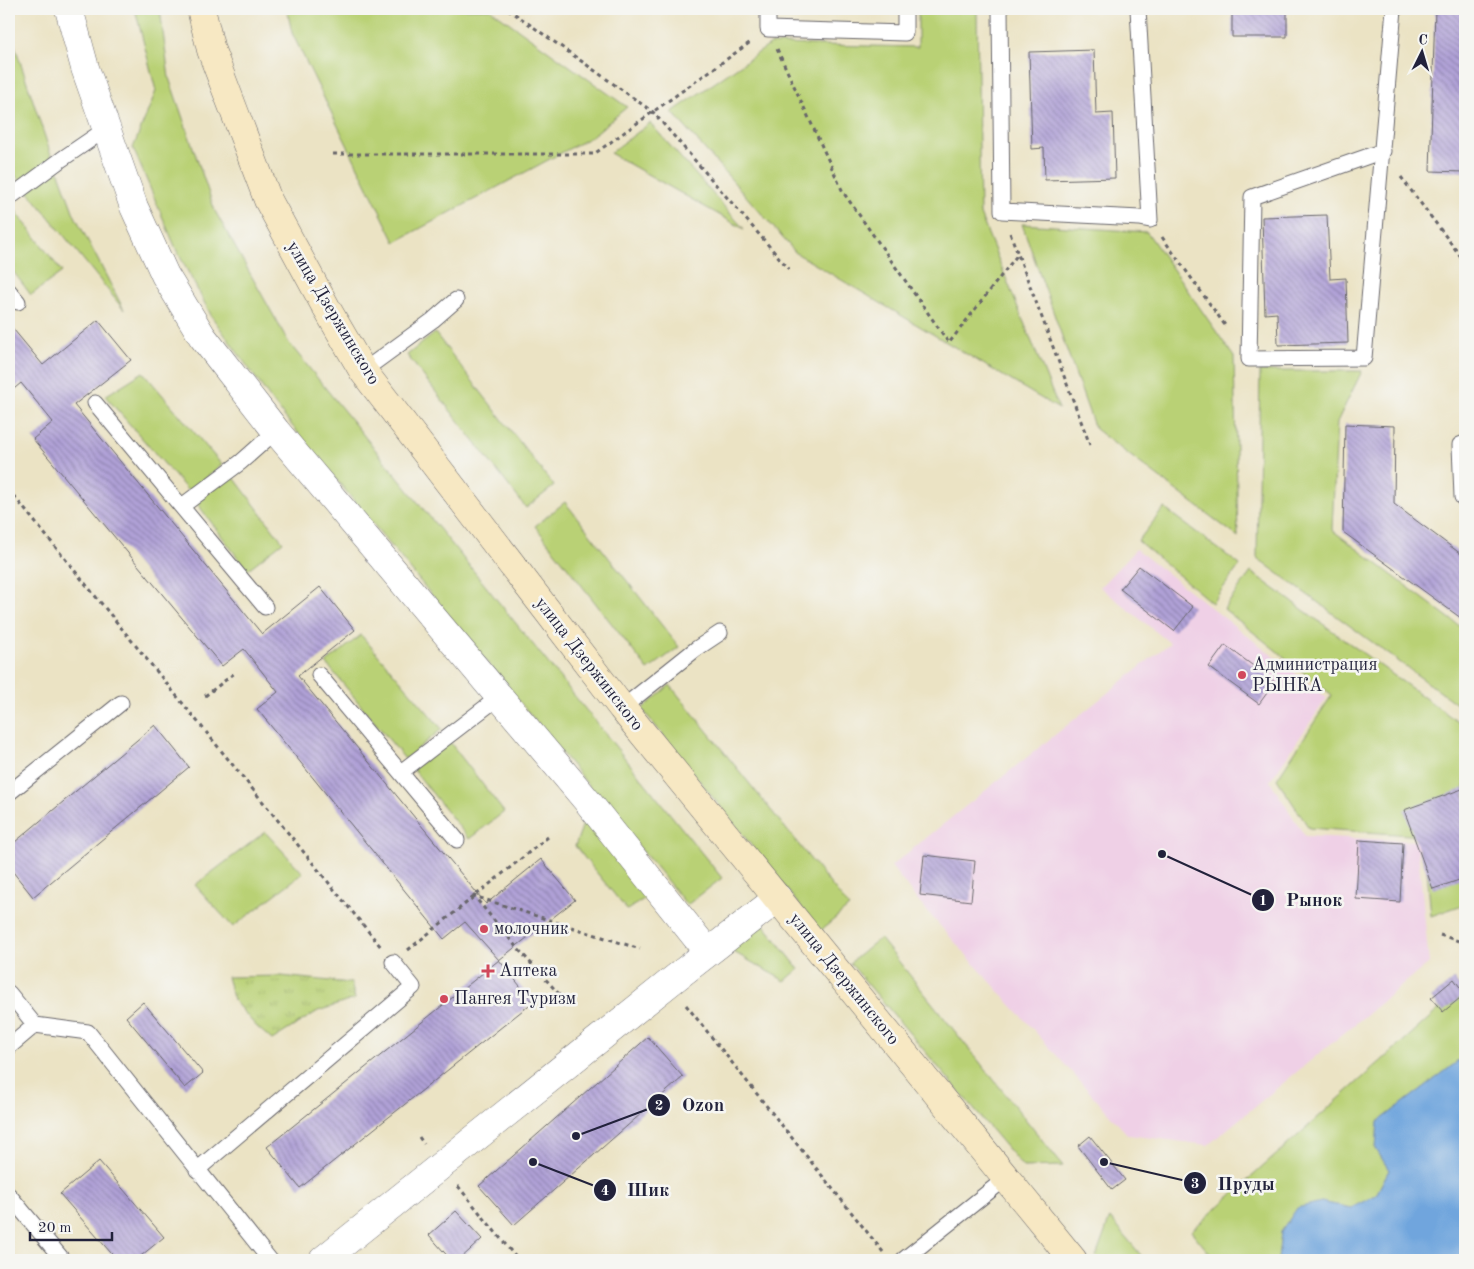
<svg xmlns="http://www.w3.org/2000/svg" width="1474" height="1269" font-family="'Old Standard TT',serif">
	<defs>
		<pattern id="park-tufts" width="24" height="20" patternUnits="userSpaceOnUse" patternTransform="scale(1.25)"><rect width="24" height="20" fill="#b9d175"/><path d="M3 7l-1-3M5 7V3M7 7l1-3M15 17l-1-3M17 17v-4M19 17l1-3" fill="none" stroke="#9fb366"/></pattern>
		<pattern id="building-back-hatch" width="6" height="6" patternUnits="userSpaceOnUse" patternTransform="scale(1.25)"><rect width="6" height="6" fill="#b0a1d7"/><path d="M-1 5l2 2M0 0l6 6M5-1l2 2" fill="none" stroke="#8f83b0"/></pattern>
	</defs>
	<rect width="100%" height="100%" fill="#f6f6f2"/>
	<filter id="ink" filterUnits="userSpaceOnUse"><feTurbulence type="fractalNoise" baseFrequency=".02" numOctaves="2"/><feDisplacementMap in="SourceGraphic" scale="10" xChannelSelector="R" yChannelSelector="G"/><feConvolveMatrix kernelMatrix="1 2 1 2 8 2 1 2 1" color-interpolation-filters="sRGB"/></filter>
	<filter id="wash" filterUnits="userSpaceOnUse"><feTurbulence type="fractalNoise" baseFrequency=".0096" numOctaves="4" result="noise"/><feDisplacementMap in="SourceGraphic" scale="20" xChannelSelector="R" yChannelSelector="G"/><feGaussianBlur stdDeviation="1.12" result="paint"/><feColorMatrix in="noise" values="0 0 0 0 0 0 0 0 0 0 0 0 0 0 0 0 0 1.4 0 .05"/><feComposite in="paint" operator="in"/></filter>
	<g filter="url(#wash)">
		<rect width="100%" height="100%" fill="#ebe3c4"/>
		<!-- built -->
		<path fill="#efd0e6" d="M1136 549 1327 698 1270 781 1305 836 1417 841 1429 963 1208 1145 1128 1135 917 900 891 866 1170 643 1100 587Z"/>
		<!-- grass -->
		<path fill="#b9d175" stroke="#6e7a58" d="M135 9H160L169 78 215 211 289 343 722 878 687 905 275 405 212 317 177 251 133 148 156 91Z
			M287 9H490L627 107 591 137 395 242 292 33Z
			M918 9H977L980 214 1059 409 796 253 672 112 771 44 918 47Z
			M9 28 52 158 20 181 9 168Z
			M650 123 744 229 610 153Z
			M58 170 74 214 124 310 28 191Z
			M12 206 62 272 31 295 9 266V208Z
			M1022 224 1147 232 1234 357 1238 537 1095 429Z
			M435 333 554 486 526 508 407 355Z
			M1260 371H1362L1337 422 1332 530 1465 630V710L1257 558Z
			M143 372 222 465 189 492 105 396Z
			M232 475 283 542 247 570 196 502Z
			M565 502 679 647 648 670 535 526Z
			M1164 508 1240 565 1212 603 1138 541Z
			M1251 572 1465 727V904L1431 916 1424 836 1309 828 1277 779 1332 695 1224 609Z
			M361 635 442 729 405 759 326 663Z
			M670 685 849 907 820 931 642 709Z
			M449 741 504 812 469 839 413 769Z
			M586 816 650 895 627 910 575 846Z
			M265 832 303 873 233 927 195 885Z
			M761 921 799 969 785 981 730 950Z
			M880 938 1063 1166 1023 1167 850 963Z
			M1465 986V1059H1461L1378 1122 1376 1149 1389 1170 1376 1195 1351 1208 1321 1202 1281 1232 1278 1260H1215L1191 1231Z
			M1110 1218 1145 1260H1099L1096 1257Z"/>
		<!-- park -->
		<path fill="url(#park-tufts)" stroke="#6e7a58" d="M281 976 351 983 355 999 318 1011 272 1040 256 1026 234 1001 227 977Z"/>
		<!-- water -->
		<path fill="#70a5dd" stroke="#49648c" d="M1461 1059H1465V1260H1278L1281 1232 1297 1208 1321 1202 1351 1208 1376 1195 1389 1170 1376 1149 1378 1122Z"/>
		<g id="blocks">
			<!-- building -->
			<path fill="url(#building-back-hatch)" d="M1232 9H1287V37H1232Z
				M1435 9H1465V172L1430 171Z
				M1094 50 1096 114 1113 113 1115 178 1045 180 1044 148 1032 149 1029 52Z
				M1327 215 1330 279 1346 278 1348 343 1278 345 1277 313 1265 314 1262 217Z
				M98 320 131 360 74 405 262 634 320 587 355 630 298 676 486 904 541 859 575 900 499 960 465 922 444 939 257 709 278 692 244 649 222 666 33 439 53 422 21 383 9 393V324L43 365Z
				M1345 424 1395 426 1394 504 1465 557V621L1343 532Z
				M1139 566 1193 607 1174 631 1120 589Z
				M1225 645 1275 682 1259 704 1209 667Z
				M155 725 189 767 33 897 9 867V847Z
				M1465 788V878L1433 889 1404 810Z
				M1359 840 1403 843 1400 902 1356 899Z
				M924 855 975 861 971 901 920 895Z
				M499 960 533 1002 300 1188 267 1147Z
				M1454 979 1465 994 1443 1012 1431 998Z
				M143 1002 203 1073 185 1088 126 1017Z
				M648 1037 683 1077 514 1225 479 1186Z
				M1090 1136 1125 1180 1112 1190 1078 1146Z
				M99 1161 164 1237 136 1260H117L60 1194Z
				M456 1211 482 1239 459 1260H451L429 1235Z"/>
		</g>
	</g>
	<g filter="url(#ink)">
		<use href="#blocks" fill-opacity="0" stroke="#68666b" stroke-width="1"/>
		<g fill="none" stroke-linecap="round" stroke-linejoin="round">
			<defs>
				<path id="lane" d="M768 9V29L905 33V9
					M1000 9 1002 211 1140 218 1150 220 1138 9
					M1383 151 1252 197 1249 359 1364 358 1394 9
					M9 198 62 159 106 129
					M9 291 18 302
					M363 371 433 320 456 300
					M95 403 265 607
					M1465 443 1460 445 1462 497 1465 500
					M182 506 241 462 276 431
					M319 675 457 840
					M622 708 696 649 720 633
					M401 772 499 697
					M9 793 121 703
					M9 993 35 1025 88 1032 270 1260
					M9 1047 35 1025
					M197 1170 413 987 393 962
					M9 1195 63 1260
					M903 1260 1006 1178"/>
				<path id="street" d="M69 9 85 68 134 207 165 275 202 336 276 431 588 802 708 952
					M323 1260 669 983 778 898"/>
				<path id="secondary" d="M201 9 211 50 268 200 327 309 363 371 622 708 1073 1260"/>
			</defs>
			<!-- lane casing -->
			<use href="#lane" stroke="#68666b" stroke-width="17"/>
			<!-- street casing -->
			<use href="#street" stroke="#68666b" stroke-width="29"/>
			<!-- secondary casing -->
			<use href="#secondary" stroke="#68666b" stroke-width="29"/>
			<!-- path -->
			<path stroke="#68666b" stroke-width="3" stroke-dasharray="4 4" stroke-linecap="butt" d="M508 9 653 112 789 269
				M777 49 843 192 949 343 1018 254
				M333 154H594L752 41
				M1401 177 1465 262
				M1010 233 1090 445
				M1162 237 1227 328
				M9 490 381 947
				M205 696 236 672
				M1440 935 1465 943
				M408 950 548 837
				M686 1005 883 1252
				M570 1006 518 949 474 896 640 949
				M419 1137 424 1144
				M458 1186 518 1260"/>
			<!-- lane -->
			<use href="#lane" stroke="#fff" stroke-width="15"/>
			<!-- street -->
			<use href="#street" stroke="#fff" stroke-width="28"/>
			<!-- secondary -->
			<use href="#secondary" stroke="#f7e8c3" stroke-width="28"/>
		</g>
	</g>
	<!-- markers -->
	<g fill="#d1495b" stroke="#f6f6f2" stroke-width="2">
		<circle cx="1242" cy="675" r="5"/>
		<circle cx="484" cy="929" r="5"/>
		<path d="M485.5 963.5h5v5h5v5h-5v5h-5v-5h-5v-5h5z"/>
		<circle cx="444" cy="999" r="5"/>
	</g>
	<g text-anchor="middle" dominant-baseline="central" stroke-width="5" stroke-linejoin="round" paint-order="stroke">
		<!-- street labels -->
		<g font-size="18" fill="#22223b" stroke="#f6f6f2">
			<text transform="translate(333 313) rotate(59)">улица Дзержинского</text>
			<text transform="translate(589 664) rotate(52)">улица Дзержинского</text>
			<text transform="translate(844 979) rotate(51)">улица Дзержинского</text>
		</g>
		<!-- poi labels -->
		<g font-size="18" fill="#22223b" stroke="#f6f6f2" text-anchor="start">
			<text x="1252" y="665">Администрация<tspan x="1252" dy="21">РЫНКА</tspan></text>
			<text x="494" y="929">молочник</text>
			<text x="499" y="971">Аптека</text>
			<text x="454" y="999">Пангея Туризм</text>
		</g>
	</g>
	<!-- callouts -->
	<path fill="none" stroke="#22223b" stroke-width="2" d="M1162 854L1263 900M576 1136L659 1105M1104 1162L1195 1183M533 1162L605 1190"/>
	<g fill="#22223b" stroke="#f6f6f2" stroke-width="2">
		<circle cx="1162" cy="854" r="5"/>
		<circle cx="576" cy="1136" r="5"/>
		<circle cx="1104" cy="1162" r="5"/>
		<circle cx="533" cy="1162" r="5"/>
		<circle cx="1263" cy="900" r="12"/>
		<circle cx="659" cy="1105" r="12"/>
		<circle cx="1195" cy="1183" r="12"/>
		<circle cx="605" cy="1190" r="12"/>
	</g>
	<g font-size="15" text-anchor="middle" font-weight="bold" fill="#fff">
		<text x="1263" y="905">1</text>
		<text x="659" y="1110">2</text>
		<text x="1195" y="1188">3</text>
		<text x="605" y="1195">4</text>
	</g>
	<g font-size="19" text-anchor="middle" font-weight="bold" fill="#22223b" stroke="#f6f6f2" stroke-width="5" stroke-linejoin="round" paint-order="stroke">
		<text x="1314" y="906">Рынок</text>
		<text x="703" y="1111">Ozon</text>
		<text x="1246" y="1190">Пруды</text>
		<text x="648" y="1196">Шик</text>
	</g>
	<!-- margin -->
	<rect width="1474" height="1269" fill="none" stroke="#f6f6f2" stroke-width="30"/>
	<!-- north arrow -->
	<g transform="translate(1422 52) rotate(5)" stroke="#f6f6f2" stroke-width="4" paint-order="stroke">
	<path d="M0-4L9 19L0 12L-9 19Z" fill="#22223b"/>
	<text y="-8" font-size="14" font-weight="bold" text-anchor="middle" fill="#22223b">С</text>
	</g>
	<!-- scale -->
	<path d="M30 1232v8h82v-8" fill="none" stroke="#22223b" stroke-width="2.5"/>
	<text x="38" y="1232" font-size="15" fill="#22223b" stroke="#f6f6f2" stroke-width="4" paint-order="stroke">20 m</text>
</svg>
